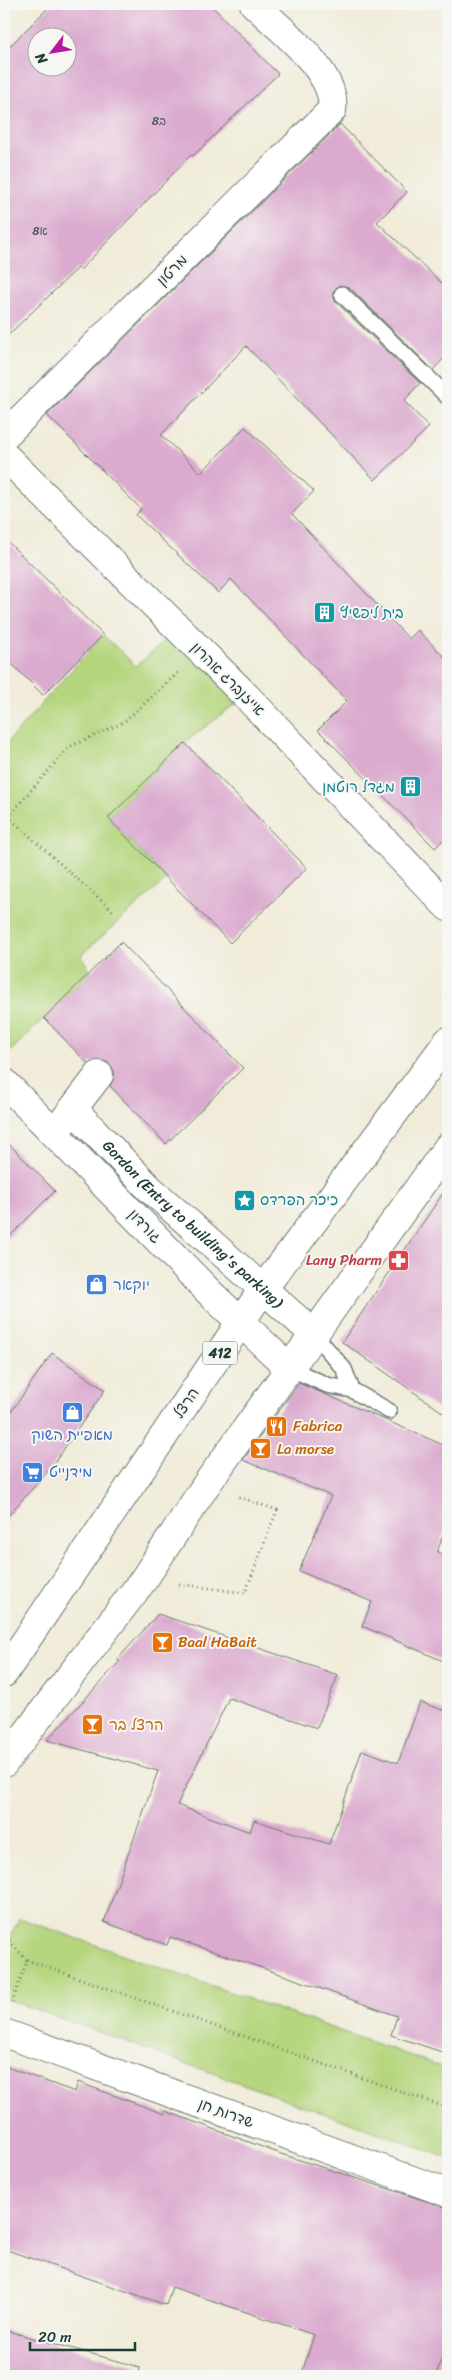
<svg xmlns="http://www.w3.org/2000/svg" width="452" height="2380" font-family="Sriracha,'Playpen Sans Hebrew',sans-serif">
	<rect width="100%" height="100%" fill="#f6f6f2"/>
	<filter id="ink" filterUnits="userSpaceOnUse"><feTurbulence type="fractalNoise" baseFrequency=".02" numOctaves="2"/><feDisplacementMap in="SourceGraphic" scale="10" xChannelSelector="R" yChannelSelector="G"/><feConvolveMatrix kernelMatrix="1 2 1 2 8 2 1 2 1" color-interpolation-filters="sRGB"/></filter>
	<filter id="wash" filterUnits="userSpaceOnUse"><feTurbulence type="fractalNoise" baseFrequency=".0096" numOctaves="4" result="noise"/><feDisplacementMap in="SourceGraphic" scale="20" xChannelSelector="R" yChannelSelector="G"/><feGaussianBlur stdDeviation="1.12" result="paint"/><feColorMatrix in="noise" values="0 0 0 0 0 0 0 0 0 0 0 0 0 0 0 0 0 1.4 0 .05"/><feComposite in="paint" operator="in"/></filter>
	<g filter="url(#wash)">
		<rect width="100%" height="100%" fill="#f1ecd9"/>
		<!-- green -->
		<path fill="#b5d67e" stroke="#6a8a59" d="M179 629 246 696 184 743 108 818 167 879 81 955 91 972 4 1058V746L103 635 136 666Z
			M19 1918 448 2069V2158L4 1998V1953Z"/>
		<g id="blocks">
			<!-- building -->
			<path fill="#dbabcf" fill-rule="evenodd" d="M52 4H210L278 74 193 156 191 155 80 270 78 268 4 339V52ZM38 38H68V68H38Z
				M340 124 407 192 377 222 448 289V354L433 370 349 287 339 285 333 292 335 301 420 383 404 401 429 427 375 480 246 346 161 435 201 473 245 427 314 491 292 514 409 639 418 630 448 661V835L435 848 318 730 347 701 231 579 218 593 136 515 141 509 47 415Z
				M4 538 103 635 43 695 4 656Z
				M185 743 307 868 230 943 108 818Z
				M121 942 243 1068 166 1144 110 1086 114 1077V1070L109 1063 101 1060 88 1064 44 1018Z
				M4 1139 55 1191 4 1242Z
				M448 1186V1416L342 1342Z
				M52 1353 105 1390 50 1469 4 1520V1422Z
				M299 1383 448 1447V1522L437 1552 448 1557V1663L362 1626 372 1602 299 1571 331 1496 243 1460Z
				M158 1614 338 1675 317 1728 229 1698 177 1805 250 1832 254 1820 329 1844 362 1750 398 1763 420 1702 448 1712V2054L391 2035 397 2016 286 1976 170 1937 167 1945 104 1922 158 1771 47 1740 120 1661 117 1660Z
				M4 2066 75 2092 78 2082 164 2114 165 2111 281 2154 448 2208V2339L436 2376H301L314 2335 172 2287 166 2305 4 2249Z
				M4 2330 140 2367 139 2376H4Z"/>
		</g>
	</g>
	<g filter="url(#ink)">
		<use href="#blocks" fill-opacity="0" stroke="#687a6e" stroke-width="1"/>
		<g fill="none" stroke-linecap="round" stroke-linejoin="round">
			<defs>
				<path id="lane" d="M342 294 448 397
					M315 1335 344 1369 352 1390
					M289 1368 327 1385 352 1390 389 1411"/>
				<g id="street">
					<path d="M4 436 332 110C338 73 280 29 254 4"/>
					<path d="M4 455 246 696 448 907"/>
					<path d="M4 1082 211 1294 289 1368"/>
					<path id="s1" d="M73 1109 149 1188 315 1335"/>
					<path d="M62 1123 99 1075"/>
					<path d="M4 2033 448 2193"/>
				</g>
				<path id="primary" d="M443 902 448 903
					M4 1673 263 1289 448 1041
					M4 1763 144 1579 206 1485 448 1147"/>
			</defs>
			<!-- lane casing -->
			<use href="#lane" stroke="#687a6e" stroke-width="18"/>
			<!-- street casing -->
			<use href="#street" stroke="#687a6e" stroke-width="30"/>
			<!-- primary casing -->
			<use href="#primary" stroke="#687a6e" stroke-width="30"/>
			<!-- path -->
			<path stroke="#687a6e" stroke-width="3" stroke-dasharray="1 4" stroke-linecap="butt" d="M4 813 114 912
				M8 817 69 747 124 722 179 672
				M179 1584 245 1593 277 1510 236 1496
				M9 1941 27 1960
				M12 2003 27 1960 448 2108"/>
			<!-- lane -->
			<use href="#lane" stroke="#fff" stroke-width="15"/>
			<!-- street -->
			<use href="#street" stroke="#fff" stroke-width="28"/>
			<!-- primary -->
			<use href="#primary" stroke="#fff" stroke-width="28"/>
		</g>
	</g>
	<!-- icons -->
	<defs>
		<symbol id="building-square" viewBox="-11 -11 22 22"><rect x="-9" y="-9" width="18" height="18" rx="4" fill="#0f9aa8" stroke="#f6f6f2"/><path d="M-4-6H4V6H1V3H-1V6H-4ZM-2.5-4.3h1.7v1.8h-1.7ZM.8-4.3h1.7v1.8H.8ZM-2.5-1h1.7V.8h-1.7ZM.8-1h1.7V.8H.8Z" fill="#fff"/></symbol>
		<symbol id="sight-square" viewBox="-11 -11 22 22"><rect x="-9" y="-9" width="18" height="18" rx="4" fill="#0f9aa8" stroke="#f6f6f2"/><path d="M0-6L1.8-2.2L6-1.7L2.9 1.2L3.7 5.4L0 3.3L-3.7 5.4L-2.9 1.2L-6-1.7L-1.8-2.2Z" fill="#fff"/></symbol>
		<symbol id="pharmacy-square" viewBox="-11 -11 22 22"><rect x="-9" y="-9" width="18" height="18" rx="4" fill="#e0444e" stroke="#f6f6f2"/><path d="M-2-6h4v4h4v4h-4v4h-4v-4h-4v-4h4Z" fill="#fff"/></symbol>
		<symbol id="shop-square" viewBox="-11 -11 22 22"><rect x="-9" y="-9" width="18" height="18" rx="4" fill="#3f7fe0" stroke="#f6f6f2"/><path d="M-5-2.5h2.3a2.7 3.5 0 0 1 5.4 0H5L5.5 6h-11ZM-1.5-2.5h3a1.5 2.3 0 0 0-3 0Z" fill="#fff"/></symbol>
		<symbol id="restaurant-square" viewBox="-11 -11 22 22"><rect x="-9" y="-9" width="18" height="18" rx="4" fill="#e8710a" stroke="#f6f6f2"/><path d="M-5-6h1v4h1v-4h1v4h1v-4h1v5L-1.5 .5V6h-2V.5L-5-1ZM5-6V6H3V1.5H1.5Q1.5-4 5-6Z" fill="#fff"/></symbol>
		<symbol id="bar-square" viewBox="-11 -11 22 22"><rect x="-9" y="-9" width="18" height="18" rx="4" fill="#e8710a" stroke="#f6f6f2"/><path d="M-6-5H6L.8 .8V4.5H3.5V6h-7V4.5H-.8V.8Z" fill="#fff"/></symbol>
		<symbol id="supermarket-square" viewBox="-11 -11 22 22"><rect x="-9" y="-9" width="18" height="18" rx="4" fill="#3f7fe0" stroke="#f6f6f2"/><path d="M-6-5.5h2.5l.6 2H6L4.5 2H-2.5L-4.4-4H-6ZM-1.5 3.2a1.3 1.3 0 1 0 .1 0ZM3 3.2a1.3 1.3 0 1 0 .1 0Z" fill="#fff"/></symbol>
	</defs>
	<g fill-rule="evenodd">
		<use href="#building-square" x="312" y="600" width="25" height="25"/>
		<use href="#building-square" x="398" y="774" width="25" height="25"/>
		<use href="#sight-square" x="232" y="1188" width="25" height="25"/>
		<use href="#pharmacy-square" x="386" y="1248" width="25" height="25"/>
		<use href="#shop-square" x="84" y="1272" width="25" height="25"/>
		<use href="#shop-square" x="60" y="1400" width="25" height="25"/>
		<use href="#restaurant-square" x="264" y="1414" width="25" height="25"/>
		<use href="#bar-square" x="248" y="1436" width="25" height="25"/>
		<use href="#supermarket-square" x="20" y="1460" width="25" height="25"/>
		<use href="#bar-square" x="150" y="1630" width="25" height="25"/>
		<use href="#bar-square" x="80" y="1712" width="25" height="25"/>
	</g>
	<g text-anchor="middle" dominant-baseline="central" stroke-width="4" stroke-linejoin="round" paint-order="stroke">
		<!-- number labels -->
		<g font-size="12" fill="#4e585b">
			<text x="159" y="121">8ב</text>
			<text x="40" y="231">8א</text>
		</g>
		<!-- shield labels -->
		<rect fill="#f6f6f2" stroke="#60746d" stroke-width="1" x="202.5" y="1341.5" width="35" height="23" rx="4"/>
		<g font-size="14" font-weight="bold" fill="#1f3d34">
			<text x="220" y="1353">412</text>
		</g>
		<!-- street labels -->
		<g font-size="15" fill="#1f3d34" stroke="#f6f6f2">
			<text transform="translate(172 270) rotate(-45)">מרטון</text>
			<text transform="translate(228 679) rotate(45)">אייזנברג אהרון</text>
			<text stroke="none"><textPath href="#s1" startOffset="166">Gordon (Entry to building's parking)</textPath></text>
			<text transform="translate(145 1226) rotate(46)">גורדון</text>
			<text transform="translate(186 1403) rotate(-56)">הרצל</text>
			<text transform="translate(226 2113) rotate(20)">שדרות חן</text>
		</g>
		<!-- culture labels -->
		<g font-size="15" fill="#0d838f" stroke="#f6f6f2" text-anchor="start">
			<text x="340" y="613">בית ליפשיץ</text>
			<text x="395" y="787" text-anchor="end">מגדל רוטמן</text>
			<text x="260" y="1200">כיכר הפרדס</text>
		</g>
		<!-- health labels -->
		<g font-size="15" fill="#be3a42" stroke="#f6f6f2" text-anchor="end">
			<text x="382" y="1260">Lany Pharm</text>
		</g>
		<!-- shop labels -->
		<g font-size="15" fill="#366cbe" stroke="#f6f6f2" text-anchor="start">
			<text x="113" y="1285">יוקאר</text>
			<text x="72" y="1435" text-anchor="middle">מאפיית השוק</text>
			<text x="49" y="1472">מידנייט</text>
		</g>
		<!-- food labels -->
		<g font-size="15" fill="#c56008" stroke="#f6f6f2" text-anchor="start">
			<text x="293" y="1426">Fabrica</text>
			<text x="277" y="1449">La morse</text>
			<text x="178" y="1642">Baal HaBait</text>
			<text x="109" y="1725">הרצל בר</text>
		</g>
	</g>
	<!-- margin -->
	<rect width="452" height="2380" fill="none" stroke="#f6f6f2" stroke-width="20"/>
	<!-- north arrow -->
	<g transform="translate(52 52) rotate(239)"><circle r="24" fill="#f6f6f2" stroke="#a0aca6"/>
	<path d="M0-4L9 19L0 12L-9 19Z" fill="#b5179e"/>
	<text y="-8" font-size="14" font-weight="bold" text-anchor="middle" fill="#1f3d34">N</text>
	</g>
	<!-- scale -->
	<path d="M30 2342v8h105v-8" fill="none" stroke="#1f3d34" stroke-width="2.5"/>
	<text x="38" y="2342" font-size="15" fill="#1f3d34" stroke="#f6f6f2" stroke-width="4" paint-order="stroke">20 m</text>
</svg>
